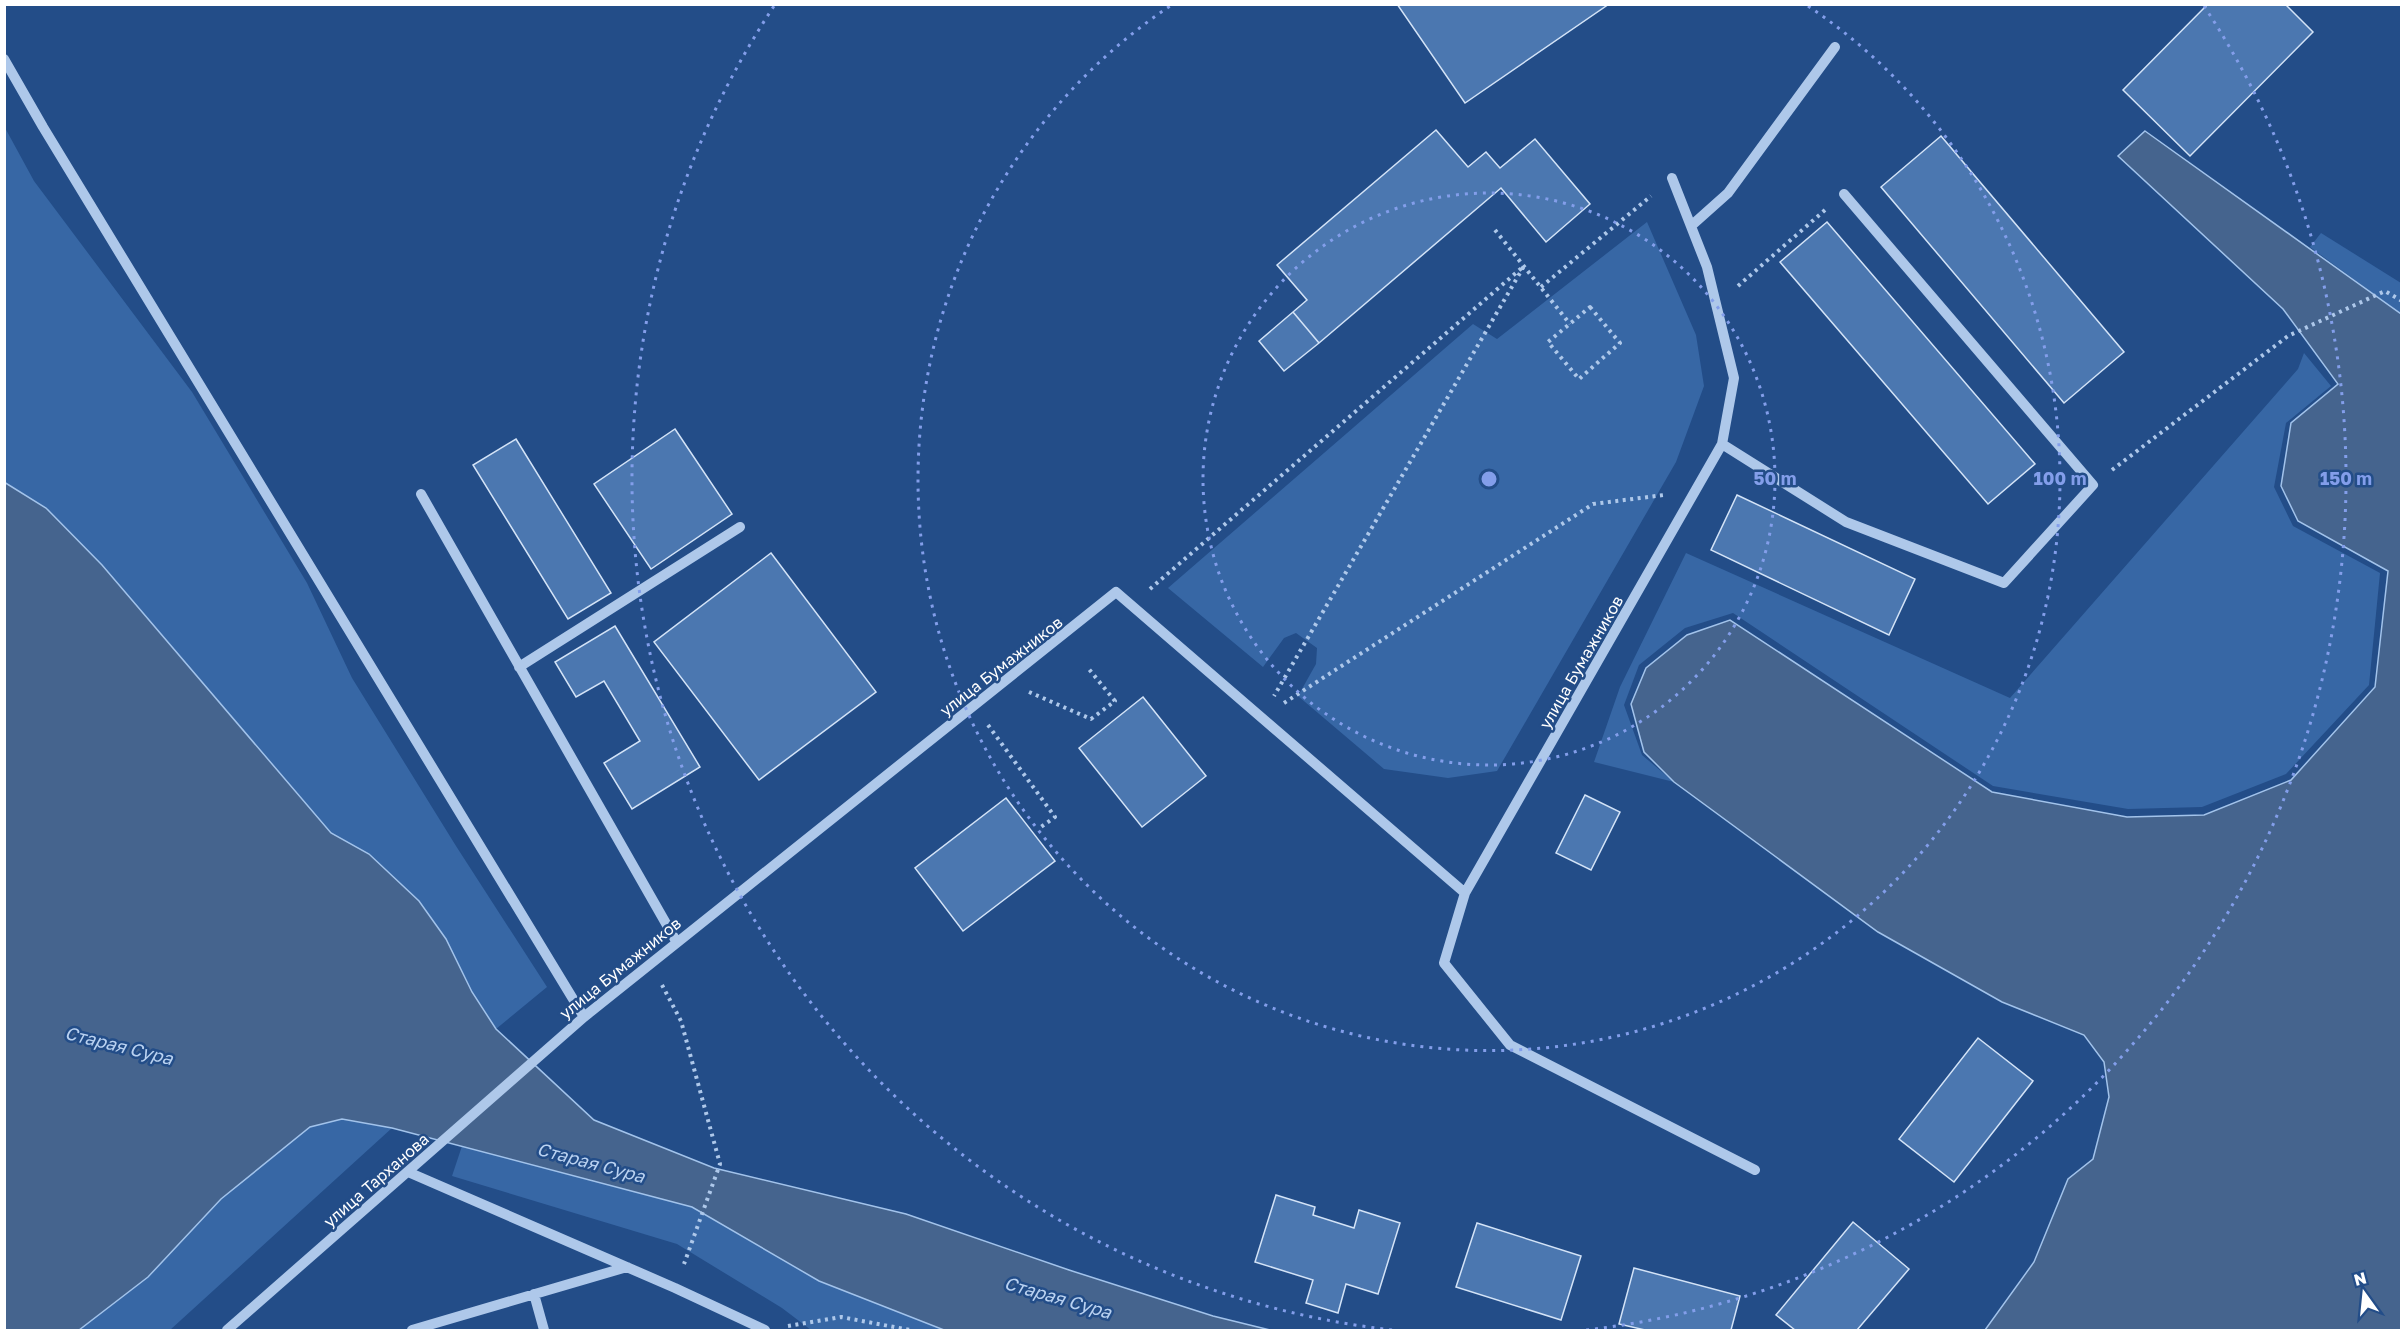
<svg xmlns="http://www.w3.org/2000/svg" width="2406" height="1335" font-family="'Golos Text',sans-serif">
	<rect width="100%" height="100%" fill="#234d88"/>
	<!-- green -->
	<path fill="#3767a5" d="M4 126 34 181 192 392 307 583 352 678 456 846 547 987 496 1029 472 992 369 854 331 833 102 565 46 508 5 482Z
		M1647 222 1696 335 1704 386 1676 462 1497 771 1448 778 1384 769 1298 696 1316 664 1317 648 1296 633 1284 638 1263 667 1168 588 1473 324 1497 339Z
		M2321 233 2401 283V314L2310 247Z
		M2304 353 2331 386 2286 423 2274 487 2293 526 2380 573 2369 685 2286 774 2202 807 2128 809 1993 786 1733 613 1685 628 1639 665 1624 705 1642 755 1674 782 1594 762 1620 687 1686 553 2010 698 2298 369Z
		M342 1119 392 1128 170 1330H79L148 1277 221 1199 310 1127Z
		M462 1146 692 1207 819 1281 944 1330H811L782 1308 677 1244 452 1176Z"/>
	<!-- water -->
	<path fill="#45648e" stroke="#a2c3eb" stroke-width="1.5" d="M2145 131 2401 314V1330H1985L2034 1262 2068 1179 2093 1159 2109 1097 2104 1062 2084 1035 2002 1002 1878 932 1674 782 1644 752 1631 704 1646 668 1687 635 1730 620 1992 792 2127 817 2204 815 2291 780 2375 687 2388 571 2298 521 2281 486 2291 423 2338 384 2283 309 2118 156Z
		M4 482 46 508 102 565 331 833 369 854 419 901 446 939 472 992 496 1029 594 1120 714 1168 906 1214 1069 1270 1213 1316 1270 1330H944L819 1281 692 1207 392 1128 342 1119 310 1127 221 1199 148 1277 79 1330H5Z"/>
	<!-- building -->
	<path fill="#4b77b0" stroke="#d3e3f7" stroke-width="1.5" d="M1397 4H1609L1465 103Z
		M2208 4H2285L2313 32 2190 156 2123 90Z
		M1436 130 1468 167 1486 152 1500 168 1535 139 1590 204 1546 242 1501 188 1319 343 1293 312 1307 300 1277 265Z
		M1941 136 2124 352 2064 403 1881 187Z
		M1827 222 2035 464 1988 504 1780 262Z
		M1293 312 1319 343 1284 371 1259 341Z
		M675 429 732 514 651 569 594 484Z
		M516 439 611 593 568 619 473 465Z
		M1737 495 1915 579 1889 635 1711 550Z
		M771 553 876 692 759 780 654 642Z
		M615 626 700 767 632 809 604 763 640 741 604 681 576 697 555 662Z
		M1143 697 1206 776 1142 827 1079 748Z
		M1585 795 1620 812 1591 870 1556 853Z
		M1006 798 1055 861 963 931 915 868Z
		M1978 1038 2033 1081 1954 1182 1899 1139Z
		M1276 1195 1315 1207 1313 1215 1354 1228 1359 1210 1400 1223 1378 1294 1346 1284 1338 1313 1306 1303 1313 1280 1255 1262Z
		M1853 1222 1909 1269 1857 1330H1795L1776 1315Z
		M1477 1223 1581 1256 1561 1320 1456 1287Z
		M1634 1268 1740 1296 1731 1330H1645L1619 1324Z"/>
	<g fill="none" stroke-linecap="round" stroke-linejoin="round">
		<!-- path -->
		<path stroke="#aec8ea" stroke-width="4" stroke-dasharray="3 4.5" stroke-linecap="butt" d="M1495 230 1570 324
			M1738 286 1825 210
			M1541 287 1651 196
			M1590 307 1620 343 1579 379 1548 342Z
			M2112 470 2288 336 2385 291 2402 301
			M1150 589 1524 266 1274 696
			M1029 692 1091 719 1115 701 1088 668
			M1284 703 1593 504 1664 495
			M988 725 1055 817 1041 827
			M662 985 681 1021 720 1164 684 1264
			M788 1326 841 1317 910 1330"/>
		<!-- minor -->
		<path stroke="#aec8ea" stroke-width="10" d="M4 59 43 127 584 1017
			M1691 226 1728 193 1835 47
			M1722 444 1846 522 2004 583 2093 485 1844 194
			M421 494 676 941
			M519 667 740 527
			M1465 893 1444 963 1510 1045 1755 1170
			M408 1172 675 1288 765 1330
			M534 1294 544 1330
			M227 1330 584 1017 1116 592 1465 893 1722 444 1734 378 1707 267 1672 178
			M412 1330 627 1267"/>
	</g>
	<!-- distance rings -->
	<g fill="none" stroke="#839eea" stroke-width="3" stroke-dasharray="3 6">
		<circle cx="1489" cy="479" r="286"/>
		<path d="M1808 6A571 571 0 1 1 1170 6"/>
		<path d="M1392 1330A857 857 0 0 1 774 6M2204 6A857 857 0 0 1 1586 1330"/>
	</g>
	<g text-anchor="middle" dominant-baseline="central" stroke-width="5" stroke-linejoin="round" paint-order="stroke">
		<!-- street labels -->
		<g font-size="16" fill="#fff" stroke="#234d88">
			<text transform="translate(1581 662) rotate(-60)">улица Бумажников</text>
			<text transform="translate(1001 666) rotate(-38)">улица Бумажников</text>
			<text transform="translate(620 968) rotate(-39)">улица Бумажников</text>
			<text transform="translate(376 1180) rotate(-41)">улица Тарханова</text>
		</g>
		<!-- water labels -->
		<g font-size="18" font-style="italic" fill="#bad2f1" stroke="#234d88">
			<text transform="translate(119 1045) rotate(14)">Старая Сура</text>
			<text transform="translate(591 1162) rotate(15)">Старая Сура</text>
			<text transform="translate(1058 1297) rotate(16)">Старая Сура</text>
		</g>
	</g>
	<circle cx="1489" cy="479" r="9" fill="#839eea" stroke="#234d88" stroke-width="3"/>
	<g font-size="18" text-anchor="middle" font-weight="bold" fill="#839eea" stroke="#234d88" stroke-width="5" stroke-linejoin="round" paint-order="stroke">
		<text x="1775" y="485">50 m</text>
		<text x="2060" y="485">100 m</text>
		<text x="2346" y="485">150 m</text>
	</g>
	<!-- border -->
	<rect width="2406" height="1335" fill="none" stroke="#ffffff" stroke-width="12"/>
	<!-- north arrow -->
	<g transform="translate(2364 1293) rotate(345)" stroke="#234d88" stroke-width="4.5" paint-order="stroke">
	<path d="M0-4.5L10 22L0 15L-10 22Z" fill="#ffffff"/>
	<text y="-9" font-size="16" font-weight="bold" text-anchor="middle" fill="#ffffff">N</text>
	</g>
</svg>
